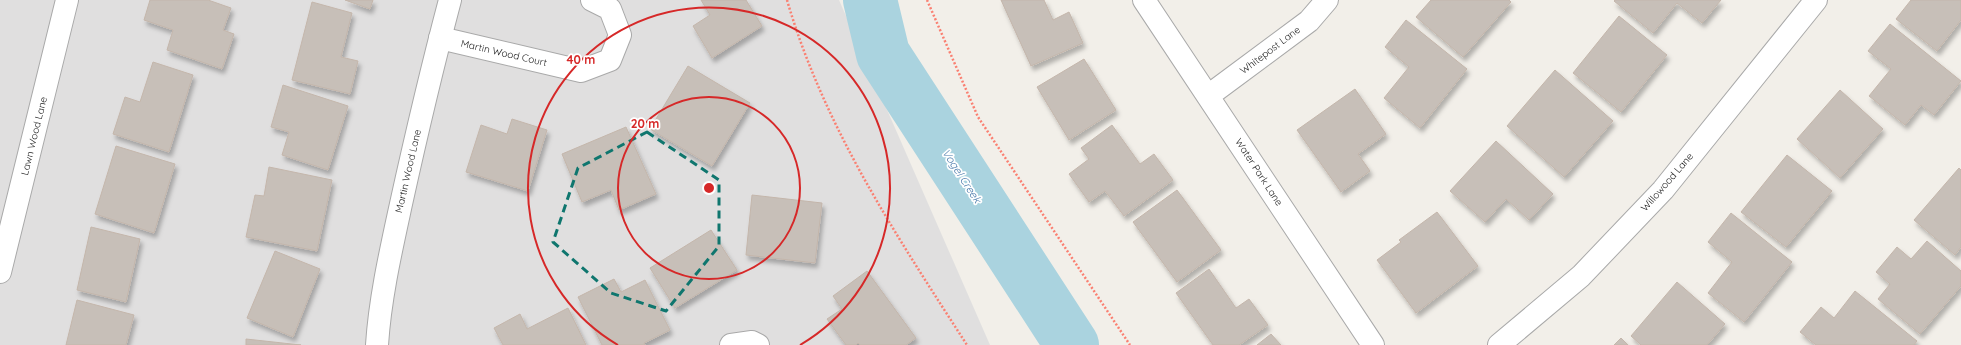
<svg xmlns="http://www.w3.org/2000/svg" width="1961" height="345" font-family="Quicksand,sans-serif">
	<defs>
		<filter id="shadow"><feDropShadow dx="2.5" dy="4.5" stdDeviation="2" flood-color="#0004"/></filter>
	</defs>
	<rect width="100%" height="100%" fill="#f2efe9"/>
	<!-- residential -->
	<path fill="#e0dfdf" d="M0 0H839L990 345H0Z"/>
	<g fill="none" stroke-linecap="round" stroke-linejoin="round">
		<!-- river -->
		<path stroke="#aad3df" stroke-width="54" d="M870 0 883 54 1072 345"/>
	</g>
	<!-- building -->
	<path fill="#c7bfb8" stroke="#c4b6ab" filter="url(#shadow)" d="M150 0H208L231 8 223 30 234 34 222 69 167 50 173 30 144 20Z
		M345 0H373L370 9Z
		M701 0H746L762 26 712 58 693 26 710 15Z
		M1001 0H1044L1053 20 1069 12 1083 43 1031 66Z
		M1431 0H1509L1511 2 1463 57 1416 17Z
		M1615 0H1721L1702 23 1677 3 1653 33 1614 1Z
		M1911 0H1961V20L1937 51 1896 19Z
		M312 2 352 13 341 57 358 61 350 94 292 80Z
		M1619 16 1667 55 1621 112 1573 73Z
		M1406 20 1467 69 1420 128 1384 98 1409 67 1385 47Z
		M1890 24 1961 81 1934 115 1921 105 1905 125 1869 96 1891 69 1868 51Z
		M1084 59 1116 110 1069 140 1037 87Z
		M153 62 193 75 169 152 113 134 125 97 140 102Z
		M688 66 750 103 712 166 650 129Z
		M1555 70 1613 121 1564 177 1507 126Z
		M283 85 348 106 328 170 282 155 289 132 271 127Z
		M1355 89 1386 134 1358 154 1370 171 1341 192 1297 130Z
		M1840 90 1883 129 1840 178 1797 139Z
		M512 119 547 130 528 191 466 172 481 125 507 134Z
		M1112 125 1140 164 1154 154 1173 180 1124 216 1105 191 1089 202 1069 174 1089 159 1081 148Z
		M626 127 656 194 619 210 611 190 582 202 562 154Z
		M1496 141 1553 194 1529 220 1506 199 1485 222 1450 191Z
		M116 146 175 164 154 233 95 214Z
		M1787 155 1832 191 1786 247 1741 212Z
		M269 167 332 180 317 251 246 237 255 195 264 196Z
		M1959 168 1961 170V247L1955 255 1914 220Z
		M1177 190 1221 250 1177 282 1133 222Z
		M752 195 822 203 815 263 746 255Z
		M1437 212 1478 266 1416 313 1377 260 1401 242 1399 240Z
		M1731 213 1792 262 1744 322 1708 293 1732 262 1708 242Z
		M91 227 140 239 126 302 77 290Z
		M711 230 737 270 675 308 650 268Z
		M1927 241 1961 271V286L1920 334 1878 299 1890 284 1876 272 1897 247 1911 259Z
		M275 251 320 269 293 337 247 318Z
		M1209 269 1236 308 1249 299 1268 325 1239 345H1213L1176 293Z
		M867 271 916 338 906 345H860L858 343 856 345H846L827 319 842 309 833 296Z
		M614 279 621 292 645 280 670 330 644 343 645 345H602L578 297Z
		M1677 282 1725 324 1707 345H1641L1631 336Z
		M1855 291 1917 341 1914 345H1816L1800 332 1821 307 1834 318Z
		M77 300 134 315 126 345H66Z
		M568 308 586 345H503L494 328 520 314 527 329Z
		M1271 334 1281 345H1257Z
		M1621 338 1628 345H1614Z
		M246 339 301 345H246Z"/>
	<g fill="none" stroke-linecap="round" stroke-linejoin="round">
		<defs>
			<path id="minor" d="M1144 0 1373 345
				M440 38 581 71 610 60 620 35 610 9 592 0
				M1208 96 1309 21 1327 0
				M0 272 67 0
				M731 345 752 342 758 345"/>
			<path id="tertiary" d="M377 345C380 298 391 250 401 204 416 136 432 68 450 0
				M1499 345 1581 276 1663 190 1816 0"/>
		</defs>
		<!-- minor casing -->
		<use href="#minor" stroke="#a9a9a9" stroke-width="24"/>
		<!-- tertiary casing -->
		<use href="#tertiary" stroke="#a9a9a9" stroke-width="24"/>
		<!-- path -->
		<path stroke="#fa8072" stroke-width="2.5" stroke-dasharray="2 2" stroke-linecap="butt" d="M787 0C824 127 896 235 967 345
			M927 0 978 117 1130 345"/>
		<!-- minor -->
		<use href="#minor" stroke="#fff" stroke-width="22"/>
		<!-- tertiary -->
		<use href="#tertiary" stroke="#fff" stroke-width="22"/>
	</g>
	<!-- marked area -->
	<path fill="none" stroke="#0f766e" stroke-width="3" stroke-dasharray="8 5" stroke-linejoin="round" d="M647 132 719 180V246L666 311 611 293 553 242 578 168Z"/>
	<!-- distance rings -->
	<g fill="none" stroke="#d62828" stroke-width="2">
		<circle cx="709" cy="188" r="91"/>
		<path d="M618 345A181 181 0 1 1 800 345"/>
	</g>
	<g text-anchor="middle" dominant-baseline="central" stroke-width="3.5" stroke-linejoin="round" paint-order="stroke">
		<!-- street labels -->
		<g font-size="10" fill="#222" stroke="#fff">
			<text transform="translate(1270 50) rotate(-37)">Whitepost Lane</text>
			<text transform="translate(504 53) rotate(13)">Martin Wood Court</text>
			<text transform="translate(34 136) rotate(-76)">Lawn Wood Lane</text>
			<text transform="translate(408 171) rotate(-77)">Martin Wood Lane</text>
			<text transform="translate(1259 172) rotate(57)">Water Park Lane</text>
			<text transform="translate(1667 182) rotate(-49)">Willowood Lane</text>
		</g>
		<!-- water labels -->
		<g font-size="11" font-style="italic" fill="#4a7aab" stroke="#fff">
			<text transform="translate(962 176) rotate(57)">Vogel Creek</text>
		</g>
	</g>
	<circle cx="709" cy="188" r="6" fill="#d62828" stroke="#fff" stroke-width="2"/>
	<g font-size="12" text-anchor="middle" font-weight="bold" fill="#d62828" stroke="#fff" stroke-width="3.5" stroke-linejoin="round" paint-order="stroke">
		<text x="581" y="64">40 m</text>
		<text x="645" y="128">20 m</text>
	</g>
</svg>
